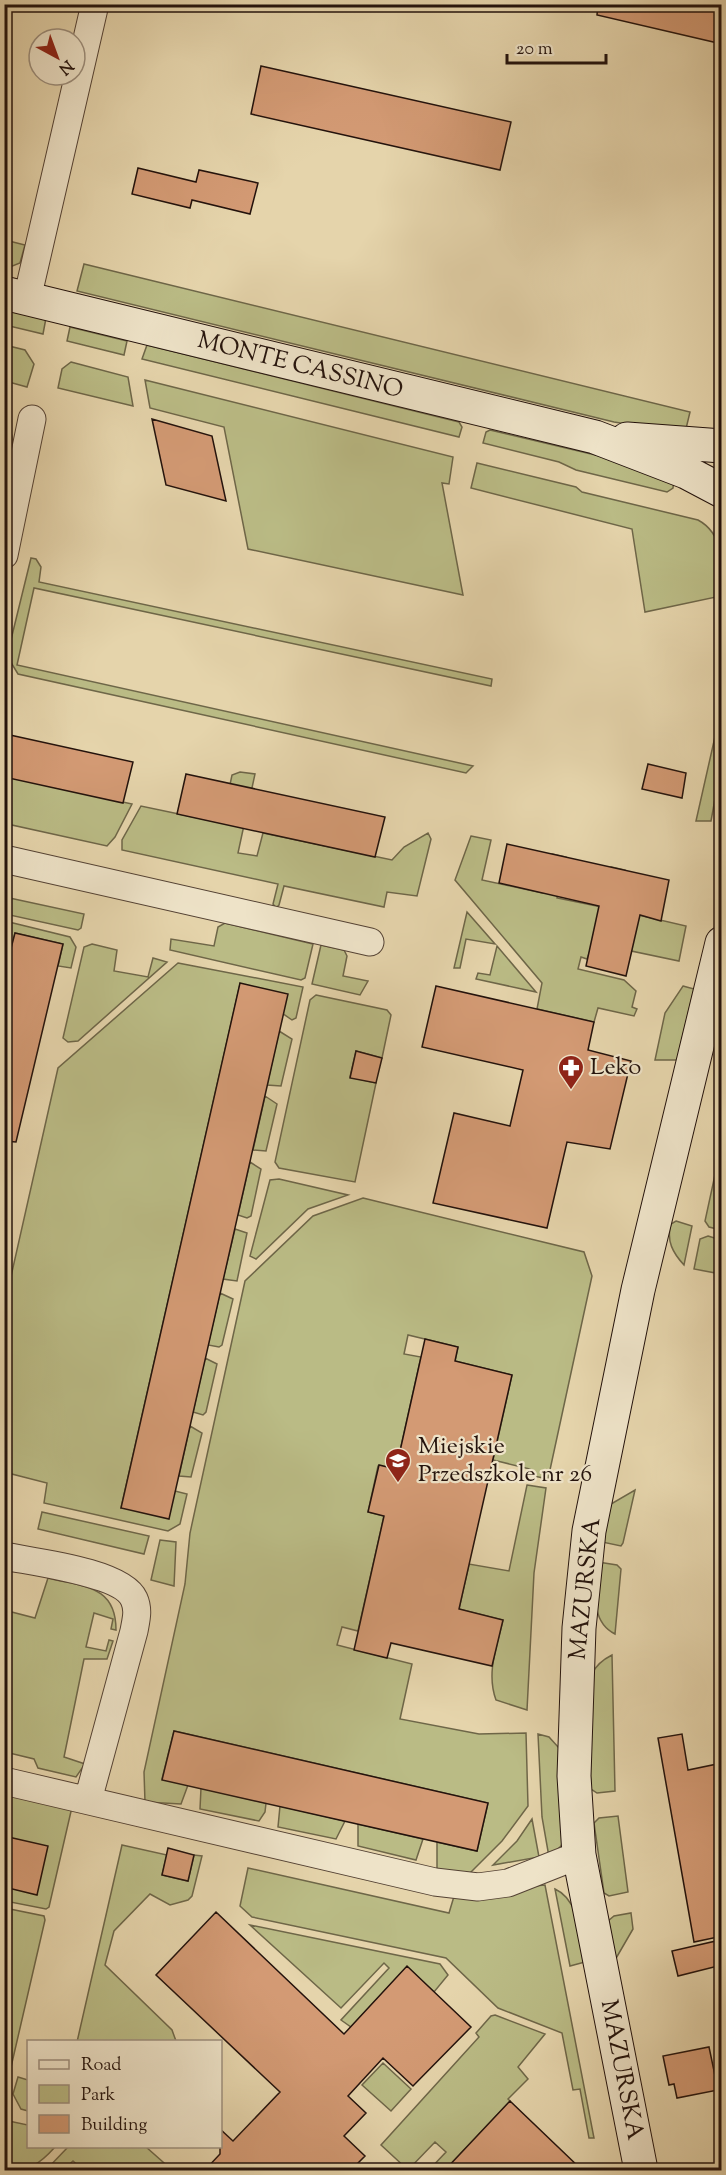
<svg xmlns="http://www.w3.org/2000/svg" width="726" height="2175" font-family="'Sorts Mill Goudy',serif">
	<rect width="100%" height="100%" fill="#e5d4ab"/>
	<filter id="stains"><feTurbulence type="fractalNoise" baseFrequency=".00333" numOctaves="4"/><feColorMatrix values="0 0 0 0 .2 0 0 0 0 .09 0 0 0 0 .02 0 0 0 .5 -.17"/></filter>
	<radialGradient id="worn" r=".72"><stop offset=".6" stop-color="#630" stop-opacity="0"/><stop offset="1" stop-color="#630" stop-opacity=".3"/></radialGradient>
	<!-- green -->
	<path fill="#babb85" stroke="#6e6648" stroke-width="1.5" d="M5 240 25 245 20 263 5 269Z
		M84 264 690 412 685 433 614 422 77 291Z
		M5 308 46 318 43 334 5 325Z
		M70 327 127 341 124 355 67 341Z
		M5 345 25 350 34 364 27 387 5 381Z
		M147 345 459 422 462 427 459 437 142 359Z
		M71 362 128 377 133 406 58 388 62 369Z
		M145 380 453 457 449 484 442 483 463 595 248 549 224 427 150 408Z
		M5 419C19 438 9 462 5 483Z
		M490 430 629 463 674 478 673 488 667 492 576 470 559 462 483 443 486 432Z
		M477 463 576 487 582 492 698 520C726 535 722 569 721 596L645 612 632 529 471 488Z
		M31 558 36 559 41 567 39 582 492 679 491 686 34 588 17 665 473 766 466 773 18 674 7 656Z
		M721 710V766L711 821H696Z
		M5 769 46 785 132 804 115 837 107 846 7 824 5 831Z
		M240 772 255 774 238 853 257 856 263 833 392 860 404 847 428 833 431 839 417 896 387 892 384 907 284 886 279 905 276 908 273 904 278 884 122 850V840L141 806 222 823 232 775Z
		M471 836 491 840 482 880 543 893 552 854 566 857 557 898 602 907 611 867 625 870 617 910 686 926 679 961 631 951 629 961 590 951 587 959 581 957 578 969 624 980 636 991 632 1007 637 1009 634 1016 598 1008 594 1022 537 1009 542 983 455 880Z
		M5 897 84 914 81 928 78 930 5 914Z
		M467 912 495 944 466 939 460 968H454Z
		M9 922 70 937 76 947 71 968 58 966 63 944 15 933 5 975V925Z
		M225 923 313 944 305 978 301 980 170 950 171 939 214 946 218 927Z
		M92 944 117 950 114 971 148 977 153 958 167 962 78 1041 68 1042 63 1038 84 947Z
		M321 945 344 950 347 956 343 976 368 981 360 995 312 984Z
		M497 946 536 992 476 979 478 973 490 975Z
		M178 963 303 987 296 1018 292 1020 240 984 121 1508 175 1491 187 1494 180 1524 168 1531 44 1503 47 1483 8 1473 5 1468V1303L58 1068Z
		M683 986 694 989 677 1060H655L665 1013Z
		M316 995 387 1010 391 1015 382 1058 356 1051 350 1077 376 1083 355 1182 279 1168 275 1162 310 1000Z
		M279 1031 292 1039 281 1086 267 1085Z
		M265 1096 277 1104 266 1151 253 1150Z
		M721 1147V1230L709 1227 705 1221Z
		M250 1162 261 1169 251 1216 247 1218 238 1215Z
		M279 1179 348 1195 308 1209 256 1259 250 1256 270 1180Z
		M363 1198 584 1252 592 1276 548 1479 529 1475 530 1469 493 1460 512 1375 455 1361 458 1347 408 1335 404 1354 421 1357 396 1469 378 1466 368 1512 384 1516 358 1631 342 1627 337 1645 412 1664 400 1719 479 1734 526 1733 528 1806 502 1841 468 1875 437 1872V1842L477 1851 488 1803 174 1731 162 1779 188 1785 181 1804 145 1802 144 1772 185 1584 190 1533 245 1281 313 1216Z
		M676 1221 692 1226 684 1265C673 1253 666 1241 671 1224Z
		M235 1229 247 1233 237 1281 223 1279Z
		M708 1236 721 1240V1274L694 1269 700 1239Z
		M220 1293 233 1299 222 1345 219 1347 208 1345Z
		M205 1358 217 1364 206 1412 203 1415 193 1412Z
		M190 1426 202 1433 191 1477 179 1476Z
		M527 1485 546 1488 534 1573 527 1710 496 1700C486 1673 497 1646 503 1620L459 1609 469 1564 509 1571Z
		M635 1490 623 1543 621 1546 602 1542 611 1504Z
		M42 1512 149 1536 144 1554 38 1529Z
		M160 1540 176 1542 174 1586 151 1580Z
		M598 1562 617 1565 621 1569 615 1634C588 1620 597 1588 598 1562Z
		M48 1578C83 1587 116 1585 116 1630L111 1629 113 1619 94 1613 86 1647 106 1651 109 1640 113 1641 107 1659H84L64 1757 85 1764 76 1777 38 1768 34 1759 5 1752 4 1610 35 1618Z
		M612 1655 615 1791 597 1793 591 1789C590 1768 586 1689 592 1674 596 1665 604 1659 612 1655Z
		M538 1734 549 1737 559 1748 566 1834 561 1846 549 1857 542 1817Z
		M201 1788 266 1803 265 1812 259 1821 200 1809Z
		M5 1792 72 1807 49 1907 46 1909 5 1901V1887L37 1894 5 1836Z
		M280 1806 345 1821 336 1839 278 1827Z
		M618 1816 628 1892 609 1896 604 1893 594 1823 599 1818Z
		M532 1819 539 1857 493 1865 517 1841Z
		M358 1824 423 1839 416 1860 358 1846Z
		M122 1845 167 1855 162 1875 188 1881 194 1855 202 1856 192 1896 188 1900 170 1905 150 1894 114 1931 105 1965 172 2030 176 2041 77 2042Z
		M248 1868 449 1913 455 1893 545 1885 594 2138H589L580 2089 573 2090 562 2033 498 2008 446 1958 252 1917 240 1906Z
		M555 1889C580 1900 580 1937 585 1962L570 1966Z
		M5 1908 44 1916 45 1920 5 2093Z
		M631 1913 633 1929 615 1960 608 1921 614 1916Z
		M250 1925 440 1964 448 1975 434 1992 407 1967 351 2027 341 2020 389 1968 384 1963 341 2008Z
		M495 2015 545 2034 518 2067 528 2079 508 2099 510 2101 445 2170H429L446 2152 435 2142 408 2170 381 2145 479 2037 476 2033 491 2016Z
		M383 2063 411 2089 391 2111 362 2085Z
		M18 2077 28 2080V2111L21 2109 13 2094Z
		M4 2120 28 2125V2146L55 2147C39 2165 29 2171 5 2170Z
		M68 2147H146L172 2170H83L73 2161 63 2170H46Z"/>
	<!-- building -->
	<path fill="#d39a74" stroke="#23120c" stroke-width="1.5" d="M598 4H722V44L597 15Z
		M261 66 511 122 500 170 251 114Z
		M138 168 196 182 199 170 258 183 250 214 192 200 190 208 132 194Z
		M152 419 212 436 226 501 166 485Z
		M10 735 133 762 123 803 4 777Z
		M648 764 686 773 682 798 642 789Z
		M186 774 385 817 375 857 177 814Z
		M507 844 669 880 661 921 640 915 626 976 586 966 599 906 499 883Z
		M15 933 63 944 16 1142 4 1141V975Z
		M240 983 288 994 169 1519 121 1508Z
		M436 986 594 1022 588 1050 631 1061 610 1149 567 1142 547 1228 433 1203 454 1113 510 1126 523 1070 422 1047Z
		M356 1051 382 1058 376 1083 350 1078Z
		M425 1339 458 1347 455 1361 512 1375 459 1609 503 1620 492 1666 391 1643 387 1658 354 1650 384 1516 368 1512 379 1465 396 1469Z
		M174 1731 488 1803 477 1851 162 1780Z
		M682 1734 688 1770 722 1763V1901H715L718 1937 694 1942 658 1738Z
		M4 1836 48 1846 37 1895 4 1887Z
		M168 1848 194 1855 188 1881 162 1875Z
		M216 1912 344 2034 407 1966 471 2027 413 2086 383 2058 348 2096 366 2113 344 2136 365 2156 351 2170H205L220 2154V2129L233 2141 280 2092 156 1975Z
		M716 1941 722 1965 678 1976 672 1951Z
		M709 2047 718 2090 677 2098 674 2084 669 2085 663 2056Z
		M510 2101 582 2170H445Z"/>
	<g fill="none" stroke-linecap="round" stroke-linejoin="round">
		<defs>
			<path id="street" d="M27 299 95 4
				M4 555 32 419
				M4 859 370 942
				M4 1556C33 1562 122 1572 134 1599 139 1610 136 1620 134 1631L88 1800
				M4 1781 435 1882 478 1887 508 1883 579 1855"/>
			<path id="secondary" d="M4 293 595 437 686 472 722 491
				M627 439 722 446
				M641 2170 579 1855 574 1776 579 1628 589 1531 638 1290 722 943"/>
		</defs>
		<!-- street casing -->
		<use href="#street" stroke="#544234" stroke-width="29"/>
		<!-- secondary casing -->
		<use href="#secondary" stroke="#23120c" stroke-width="35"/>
		<!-- street -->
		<use href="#street" stroke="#eee3c8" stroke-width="27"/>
		<!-- secondary -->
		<use href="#secondary" stroke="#eee3c8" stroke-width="33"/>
	</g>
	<!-- icons -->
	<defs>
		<symbol id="pharmacy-pin" viewBox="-11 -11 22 30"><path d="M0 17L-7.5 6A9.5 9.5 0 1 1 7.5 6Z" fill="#8f2418" stroke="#eee3c8"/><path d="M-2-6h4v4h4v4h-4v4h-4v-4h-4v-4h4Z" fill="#fff"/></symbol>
		<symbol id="school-pin" viewBox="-11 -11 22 30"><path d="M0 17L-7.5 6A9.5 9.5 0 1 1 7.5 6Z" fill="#8f2418" stroke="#eee3c8"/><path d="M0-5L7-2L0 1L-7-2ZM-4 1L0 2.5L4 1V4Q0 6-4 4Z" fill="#fff"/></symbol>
	</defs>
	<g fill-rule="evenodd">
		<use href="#pharmacy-pin" x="556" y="1053" width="30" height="40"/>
		<use href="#school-pin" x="383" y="1446" width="30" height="40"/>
	</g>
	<g text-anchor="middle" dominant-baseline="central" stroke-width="4.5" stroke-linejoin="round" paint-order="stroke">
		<!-- street labels -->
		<g font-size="24" fill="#23120c" stroke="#eee3c8">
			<text transform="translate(300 366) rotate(14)">MONTE CASSINO</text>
			<text transform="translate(586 1589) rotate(-84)">MAZURSKA</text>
			<text transform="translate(621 2070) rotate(79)">MAZURSKA</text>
		</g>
		<!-- poi labels -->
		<g font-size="24" fill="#23120c" stroke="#eee3c8" text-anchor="start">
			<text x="590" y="1068">Leko</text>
			<text x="418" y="1447">Miejskie<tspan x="418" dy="28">Przedszkole nr 26</tspan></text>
		</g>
	</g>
	<!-- margin -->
	<rect width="726" height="2175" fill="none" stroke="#e5d4ab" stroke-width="24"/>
	<rect x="6" y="6" width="714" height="2163" fill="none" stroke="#23120c" stroke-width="3"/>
	<rect x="12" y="12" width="702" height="2151" fill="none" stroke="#23120c" stroke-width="1.5"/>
	<!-- legend -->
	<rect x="27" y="2040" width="195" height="108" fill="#eee3c8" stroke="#9d8f7d" stroke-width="1.5"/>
	<rect x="39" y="2060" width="30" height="9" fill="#eee3c8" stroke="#9d8f7d" stroke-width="1.5"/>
	<text x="81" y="2070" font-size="18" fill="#23120c">Road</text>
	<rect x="39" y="2085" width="30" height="18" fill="#babb85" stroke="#9d8f7d" stroke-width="1.5"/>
	<text x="81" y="2100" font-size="18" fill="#23120c">Park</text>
	<rect x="39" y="2115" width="30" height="18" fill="#d39a74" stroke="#9d8f7d" stroke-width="1.5"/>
	<text x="81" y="2130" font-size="18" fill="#23120c">Building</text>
	<!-- north arrow -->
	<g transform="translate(57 57) rotate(139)"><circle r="28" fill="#eee3c8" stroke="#9d8f7d" stroke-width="1.5"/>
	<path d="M0-4.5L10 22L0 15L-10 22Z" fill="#8f2418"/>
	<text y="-9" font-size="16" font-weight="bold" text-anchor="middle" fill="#23120c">N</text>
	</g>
	<!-- scale -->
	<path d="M507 54v9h99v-9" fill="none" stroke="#23120c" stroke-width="3"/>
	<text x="516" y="54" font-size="18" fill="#23120c" stroke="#eee3c8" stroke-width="4.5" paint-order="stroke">20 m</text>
	<rect width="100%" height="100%" filter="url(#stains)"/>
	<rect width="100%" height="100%" fill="url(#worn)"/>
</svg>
